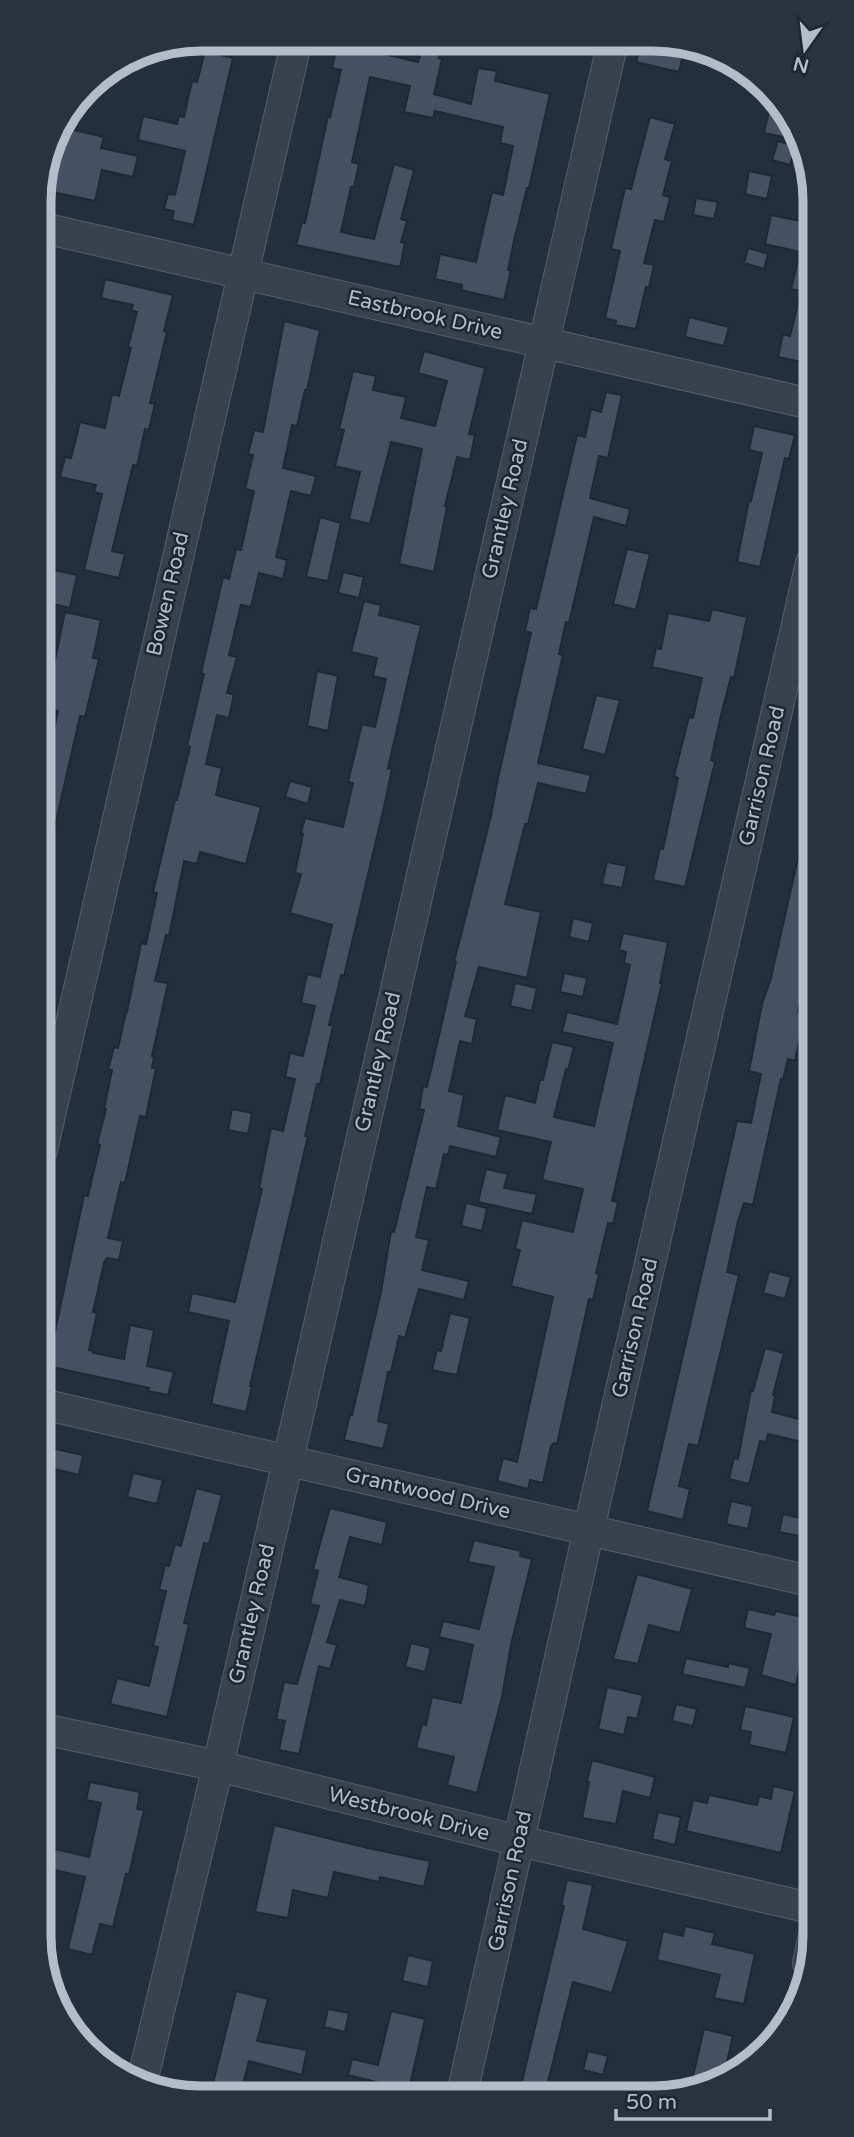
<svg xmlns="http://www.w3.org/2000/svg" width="854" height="2137" font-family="'Varela Round',sans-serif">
	<rect width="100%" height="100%" fill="#242f3e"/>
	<!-- building -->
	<path fill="#455162" stroke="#1f2835" stroke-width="2" d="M425 40H443L439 58 442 59 434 94 471 104 478 68 497 71 495 81 550 94 529 188H527L514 241 508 270H511L504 300 461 290 462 285 435 279 440 254 476 262 492 192 503 195 513 146 500 143 503 127 435 111 433 118 404 112 410 86 370 77 352 162 359 164 354 187H351L341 232 374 239 394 164 414 170 401 219 407 221 401 242 405 243 400 267 296 245 302 222 305 223 328 116 330 117 341 70 332 68 338 43 418 62Z
		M641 41 686 43 679 72 636 62Z
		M205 51 233 58 194 225 172 220 174 211 164 209 168 194 175 195 185 151 138 140 143 116 177 124 179 116 184 117 192 81 197 82Z
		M772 97 798 140 764 133Z
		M650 117 675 124 665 159 672 161 663 195 670 197 664 222 655 220 644 263 654 265 649 288 646 287 636 329 615 325 616 321 605 318 620 251 611 249 625 188 631 189Z
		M57 126 104 137 101 148 138 156 133 177 102 170 95 201 39 189Z
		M778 141 795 146 790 165 772 160Z
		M749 171 772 176 767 199 745 194Z
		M696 198 718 202 714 219 693 215Z
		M771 215 810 223 811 341 806 363 778 357 783 334 790 336 801 291 791 289 800 252 765 244Z
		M748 248 768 254 764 269 744 263Z
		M105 279 173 295 164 331 167 332 150 403 155 404 149 430 145 429 137 466 133 465 112 551 125 554 119 578 84 570 102 494 94 492 96 485 60 477 65 457 71 458 80 422 105 428 112 394 119 396 131 348 128 347 137 312 131 310 133 305 101 298Z
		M689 317 729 327 724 346 685 337Z
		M284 321 320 330 307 390H305L297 426 292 425 283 468 316 476 311 496 291 491 276 557 287 560 283 579 259 573 251 607 241 605 229 655 237 657 227 693 234 694 229 718 217 715 206 764 222 768 216 795 261 807 246 864 200 852 197 864 184 861 169 936 166 935 155 981 168 983 152 1056 154 1057 152 1068H156L146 1117 140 1116 125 1183 121 1182 108 1238 123 1241 119 1260 107 1258 104 1263 93 1312 97 1313 89 1350 93 1351V1353L124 1359 130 1325 154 1330 147 1366 174 1372 168 1395 148 1391 149 1388 43 1365 49 1340 53 1341 84 1195 88 1196 100 1145 97 1144 106 1109H104L112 1070H108L114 1047 118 1048 126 1012H127L141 943 146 944 157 893 153 892 175 800H177L190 747 187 746 204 674 201 673 223 577 229 579 236 549 241 550 254 491 245 489 253 455 248 454 254 430 263 432Z
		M424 351 485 368 469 434 475 435 470 460 457 457 445 506 447 507 434 572 399 564 422 449 391 442 370 524 349 519 360 472 335 466 344 430 339 429 353 371 376 376 373 390 406 397 401 418 435 426 447 381 418 373Z
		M606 392 622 395 608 458 599 456 590 498 630 509 626 526 594 517 569 623 566 622 559 654 563 655 538 763 591 775 586 794 538 783 528 824H525L505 904 541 912 527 978 479 967 465 1016 477 1019 472 1044 460 1041 449 1091 464 1095 458 1126 501 1137 496 1157 450 1146 448 1155 444 1154 436 1189 427 1187 416 1237 429 1240 422 1270 469 1281 464 1300 419 1289 405 1338 399 1336 391 1372H388L378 1421 389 1424 383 1449 344 1440 350 1414 352 1415 381 1292 391 1231 394 1232 424 1110 419 1109 423 1086 427 1087 456 962 454 961 459 943 491 816 498 778 531 633 525 631 530 608 536 609 577 435 585 437 591 409 601 412Z
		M754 426 795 435 789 459 785 458 760 567 737 562 749 500 751 501 762 453 749 450Z
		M320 517 341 523 328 581 306 577Z
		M627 549 650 554 636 610 613 604Z
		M40 567 77 575 70 608 40 601Z
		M343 572 364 577 359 598 338 593Z
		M364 601 381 605 379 615 421 625 388 768 392 769 384 807 344 976 341 975 329 1025 333 1026 320 1084H317L305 1136H308L250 1386H252L246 1412 211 1404 229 1321 188 1312 192 1293 235 1302 262 1189 259 1188 271 1128 283 1131 295 1079 285 1077 290 1053 303 1056 315 1006 301 1003 307 974 320 977 332 925 290 913 301 874 295 873 303 834 301 833 305 818 343 827 353 783 348 782 362 724 375 727 386 679 373 676 377 658 351 652Z
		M712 609 747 617 734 678 731 677 721 715 711 760 715 762 685 887 653 880 660 848 663 849 678 778 674 776 689 717 693 718 702 678 652 667 656 648 661 649 668 613 709 621Z
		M65 612 101 620 93 658 99 659 85 717 80 716 48 857 41 856V789L58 711 45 708Z
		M317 671 338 676 328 731 307 726Z
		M596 695 620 700 605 755 582 749Z
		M290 781 312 787 308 804 285 797Z
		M806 822H812V956L798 1012 805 1013 795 1061 788 1059 783 1079H781L753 1205 744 1203 738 1221 727 1272 739 1275 698 1446 689 1444 679 1486 690 1489 683 1520 647 1511 737 1121 751 1123 761 1074 749 1071 762 1004 771 978Z
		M607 862 627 866 622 888 602 884Z
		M573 918 593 923 589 942 569 937Z
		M623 933 668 942 660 983H662L612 1201 618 1202 613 1224 608 1223 596 1273 599 1274 593 1300 589 1299 557 1444 554 1443 551 1446 543 1483 530 1480 528 1489 497 1481 503 1458 517 1462 553 1297 511 1286 520 1250 515 1249 522 1220 573 1232 583 1189 542 1180 551 1142 497 1130 505 1095 535 1103 540 1080H543L552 1042 574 1047 568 1070 566 1069 554 1117 594 1126 613 1043 562 1032 567 1012 617 1024 630 965 624 963 626 952 619 950Z
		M564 973 587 978 583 997 560 992Z
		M515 983 537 988 532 1011 510 1006Z
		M232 1109 252 1113 248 1134 228 1130Z
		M486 1169 508 1174 504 1188 537 1194 532 1214 478 1202Z
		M466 1203 487 1208 482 1231 461 1226Z
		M769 1271 791 1277 785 1299 763 1293Z
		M450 1313 470 1318 457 1375 432 1370 437 1350 441 1351Z
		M765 1348 784 1353 773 1395 775 1396 772 1412 814 1423V1445L768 1434 766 1442 760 1441 749 1484 729 1479 734 1458 738 1459 751 1390 753 1391Z
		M42 1446 83 1455 79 1475 42 1466Z
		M133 1473 163 1480 157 1504 127 1497Z
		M196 1488 222 1495 209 1544 204 1543 184 1623 189 1624 167 1717 110 1704 117 1678 149 1686 158 1647 153 1646 166 1591 159 1590 165 1565 169 1566 175 1544 181 1546Z
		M731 1501 753 1506 748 1529 726 1524Z
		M330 1508 387 1522 382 1545 350 1537 339 1577 369 1585 365 1606 340 1600 327 1642 337 1645 330 1669 319 1666 299 1754 279 1750 285 1721 276 1719 284 1682 297 1684 319 1606 310 1604 318 1571 313 1569Z
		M783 1514 814 1521V1539L779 1532Z
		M474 1540 521 1551 520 1556 532 1559 511 1645 502 1697 477 1793 447 1785 454 1757 416 1748 422 1724 426 1725 432 1697 461 1703 473 1645 439 1637 443 1621 479 1629 494 1567 468 1562Z
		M637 1574 692 1589 680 1633 649 1625 638 1664 613 1659Z
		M748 1609 774 1615 776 1611 810 1619 796 1685 761 1675 771 1634 744 1628Z
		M411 1643 431 1648 425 1672 405 1667Z
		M686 1658 728 1667V1663L750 1668 745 1688 682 1674Z
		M607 1687 643 1695 637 1719 628 1717 624 1735 598 1729Z
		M676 1704 697 1709 693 1726 672 1721Z
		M745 1706 794 1717 786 1753 749 1745 751 1732 740 1730Z
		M592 1760 655 1777 650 1798 623 1791 616 1824 582 1818 589 1782 587 1781Z
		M90 1782 140 1792 137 1809 144 1810 129 1874H126L113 1927 100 1924 92 1955 68 1949 85 1877 50 1869 55 1849 89 1857 101 1803 86 1800Z
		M773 1786 795 1791 781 1853 686 1831 693 1800 707 1803 709 1795 757 1805 759 1796 771 1799Z
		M658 1812 681 1817 675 1845 652 1839Z
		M274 1825 368 1848 430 1861 424 1887 380 1877 379 1882 334 1872 328 1898 293 1890 288 1918 255 1912Z
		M567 1880 593 1885 583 1929 628 1941 612 1993 573 1982 545 2094H519L564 1906H561Z
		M685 1926 715 1933 712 1944 755 1954 744 2004 714 1998 720 1975 657 1960 663 1931 683 1936Z
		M408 1955 433 1961 428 1987 402 1981Z
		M236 1991 268 1999 257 2041 307 2050 302 2075 249 2061 240 2095H210Z
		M328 2009 349 2013 345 2032 324 2027Z
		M391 2011 425 2019 408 2094H385L388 2085 348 2075 352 2059 378 2065Z
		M704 2029 733 2036 724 2075 694 2093H689Z
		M588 2051 608 2056 603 2075 583 2070Z"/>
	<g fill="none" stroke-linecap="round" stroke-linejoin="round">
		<defs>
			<path id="minor" d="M39 227 811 404
				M42 1150 297 39
				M42 1404 814 1582
				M43 1729 218 1766 519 1841 815 1909
				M808 1963 815 1931
				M142 2082 218 1766 613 41
				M462 2094 589 1529 811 563"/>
		</defs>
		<!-- minor casing -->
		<use href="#minor" stroke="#565f6c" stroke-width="32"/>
		<!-- minor -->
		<use href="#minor" stroke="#38414e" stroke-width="30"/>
	</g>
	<g text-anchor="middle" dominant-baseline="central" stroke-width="5" stroke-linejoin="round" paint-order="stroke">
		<!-- street labels -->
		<g font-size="21" fill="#b4bcc9" stroke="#1d2633">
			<text transform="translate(425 315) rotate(13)">Eastbrook Drive</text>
			<text transform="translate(505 509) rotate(-77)">Grantley Road</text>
			<text transform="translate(168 594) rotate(-77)">Bowen Road</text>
			<text transform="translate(762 776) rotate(-77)">Garrison Road</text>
			<text transform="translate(378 1062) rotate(-77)">Grantley Road</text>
			<text transform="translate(635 1328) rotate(-77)">Garrison Road</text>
			<text transform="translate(428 1493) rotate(13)">Grantwood Drive</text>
			<text transform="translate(252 1614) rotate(-77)">Grantley Road</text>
			<text transform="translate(409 1814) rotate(14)">Westbrook Drive</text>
			<text transform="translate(510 1881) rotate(-78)">Garrison Road</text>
		</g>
	</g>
	<!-- crop -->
	<path d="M0 0H854V2137H0ZM201 51H653A150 150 0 0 1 803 201V1936A150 150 0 0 1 653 2086H201A150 150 0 0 1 51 1936V201A150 150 0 0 1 201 51Z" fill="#29323f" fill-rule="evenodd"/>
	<path fill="none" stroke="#b4bcc9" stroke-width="9" d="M201 51H653A150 150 0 0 1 803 201V1936A150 150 0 0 1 653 2086H201A150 150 0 0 1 51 1936V201A150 150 0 0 1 201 51Z"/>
	<!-- north arrow -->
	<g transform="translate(805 49) rotate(194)" stroke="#1d2633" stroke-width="5" paint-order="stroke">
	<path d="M0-5L12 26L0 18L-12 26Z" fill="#b4bcc9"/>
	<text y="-10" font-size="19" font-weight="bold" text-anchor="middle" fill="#b4bcc9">N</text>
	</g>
	<!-- scale -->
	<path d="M616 2109v10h154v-10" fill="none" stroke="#b4bcc9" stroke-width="3.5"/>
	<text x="626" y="2109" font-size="21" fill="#b4bcc9" stroke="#1d2633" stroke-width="5" paint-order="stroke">50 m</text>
</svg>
